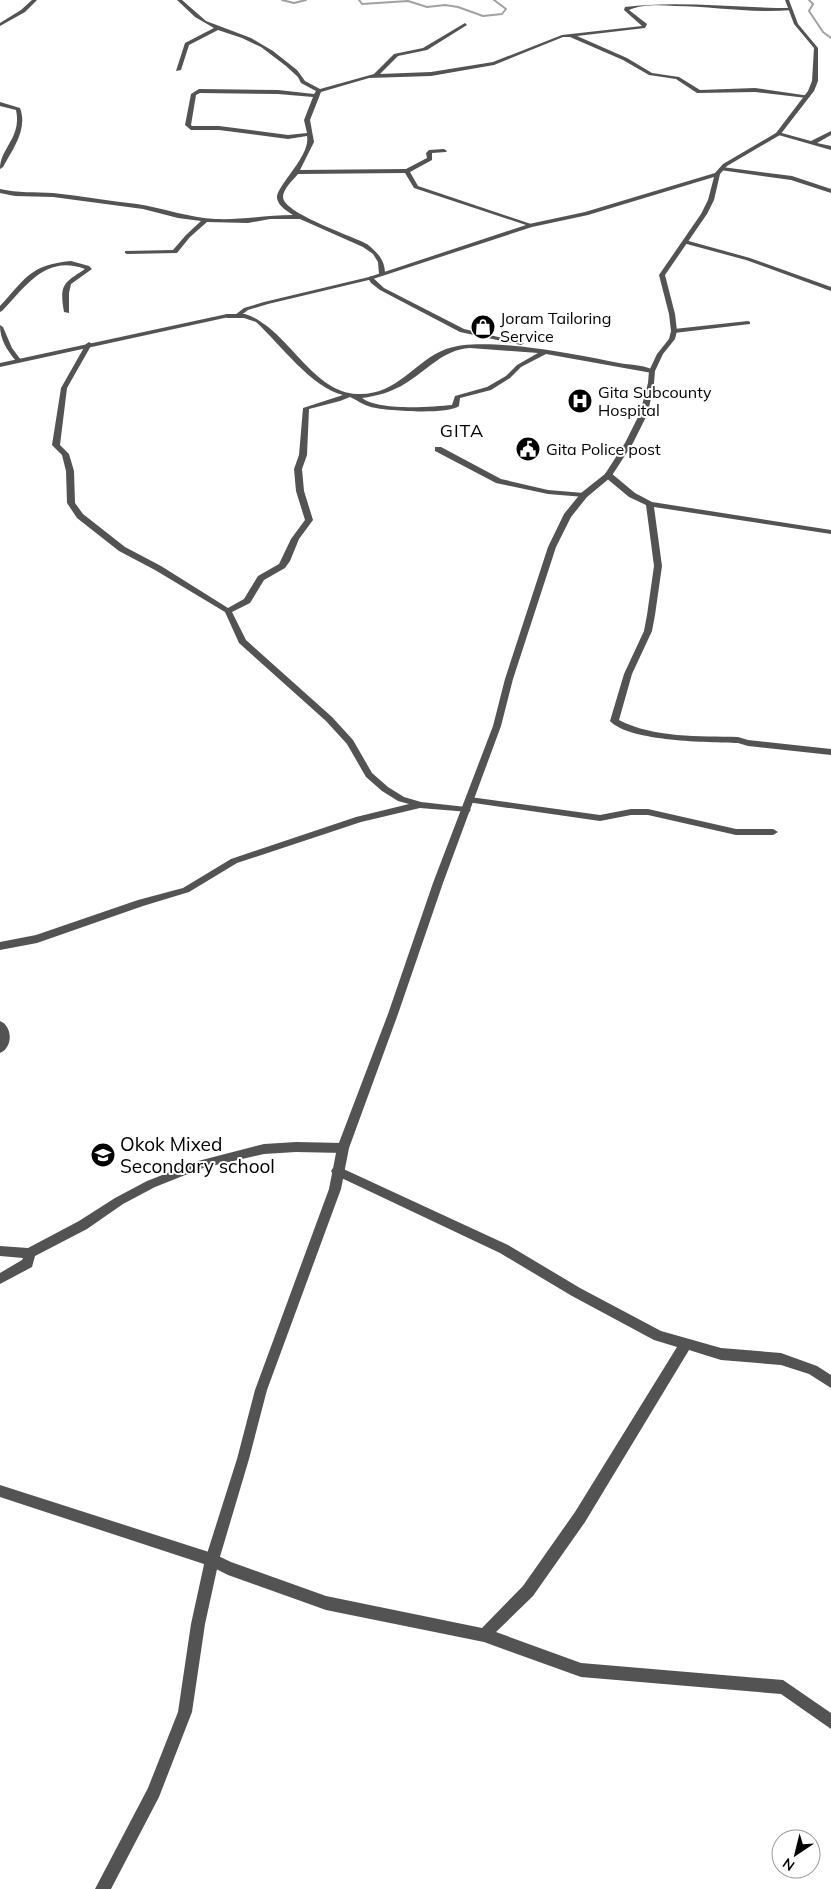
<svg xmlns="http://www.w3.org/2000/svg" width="831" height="1889" font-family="Mulish,sans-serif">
	<rect width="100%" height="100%" fill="#fff"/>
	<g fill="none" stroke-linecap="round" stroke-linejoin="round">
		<!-- stream -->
		<path stroke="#a1a1a1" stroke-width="2" d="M282 0 294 3 306 0
			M359 0 362 4 408 1 427 7 445 5 458 7 483 16 502 14 506 9 494 0
			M809 0 813 4 809 11 823 32 831 38"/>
		<!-- minor -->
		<path fill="#535353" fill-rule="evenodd" d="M32 0H37L25 12 0 26V23L21 10Z
			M177 0H182L206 21 251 38 273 51 297 70 305 81 320 89 374 74 394 54 423 48 465 23 467 25 427 50 398 56 380 74 431 72 493 62 562 35 642 26 624 10 625 7C676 0 738 8 790 8L792 10C753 14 713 6 675 6 660 5 642 4 629 10L647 24 645 28 577 36 627 58 652 73 679 77 700 90 755 88 810 96 807 98 755 92 697 93 676 79 649 75 623 60 570 37H563L494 65 431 76 369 78 321 92 310 120 314 142 300 170 406 169 427 158 426 153 429 150 444 149 447 151 446 152 432 153V160L410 172 418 186 534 225 529 226 414 188 405 173 298 174C293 180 283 189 283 197 283 213 352 236 367 244 378 253 385 260 385 274L382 276 379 274 378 262 373 254 363 247 300 219H270L248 223 207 222 190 237 177 253 127 254 125 253V251L173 250 186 235 201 221 178 218 143 209 53 197 15 196 0 193V189C18 193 35 192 53 193 81 196 109 201 137 204 164 208 189 218 216 219 242 220 267 215 293 215 287 211 278 206 277 198 276 186 311 156 307 136L288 139 219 130H191L185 125 191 94 199 89 278 90 314 94 316 91 301 83 298 77 286 66 261 47 242 38 218 30 189 45 181 70 176 71 185 43 214 28 195 17ZM200 93 278 94 313 97 304 120 307 133 288 135 219 126H192L191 125 196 95Z
			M0 102 20 108C28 129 13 149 3 167L0 169C0 148 22 138 16 110L0 106Z
			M831 131V135L817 143 831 146V150L775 134 778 132 811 141Z
			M722 167 792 176 831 189V193L791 180 720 170 719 169Z
			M685 240 750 258 831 287V291L746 260 683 243V241Z
			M71 261 89 266 92 269 71 284 69 293V313L64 312C59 284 64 283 85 269 46 254 26 286 2 311L0 312V306C26 278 30 265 71 261Z
			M371 276 384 288 464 329 524 343 521 345 460 332 380 290 371 283 368 278Z
			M245 314C287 327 311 392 357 394 397 396 414 361 446 349 483 335 578 355 619 363 630 365 646 365 655 371L652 373 546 354 521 367 510 378 491 390 460 398 459 406C447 415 387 411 371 407 363 405 357 400 350 397L340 401 309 409 307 455 302 469 304 491 313 520 299 539 290 561 285 568 264 580 250 603 232 612 246 640 332 717 353 740 372 773 388 787 404 797 421 802 466 807 471 810 469 812 420 808 361 822 237 863 189 892 143 906 37 943 0 950V942L36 935 138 900 183 888 231 859 356 817 409 804 398 801 382 791 366 777 347 744 326 721 239 643 225 612 155 570 119 551 77 518 67 503 66 471 62 455 52 445 61 388 86 344 89 342 92 344 67 388 60 445 69 454 74 471 75 503 83 514 125 547 161 566 228 608 244 599 258 576 279 564 291 539 305 520 296 491 294 469 299 455 303 408 343 395C312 388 280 344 256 322L244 318H227L224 316 227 314ZM470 348 538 353 517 365 506 376 487 387 455 396 452 405C431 407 379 411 362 398 377 396 392 392 406 383 428 370 442 350 470 348Z
			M748 321 750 322V324L674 333 671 331 674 329Z
			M0 325 3 327 12 348 21 360 20 361H16C7 350 0 340 0 325Z
			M435 447H441L501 479 548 490 584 493 588 495 584 497 548 494 496 483 435 451Z
			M605 473H611L635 493 652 502 831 530V534L654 507 662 566 655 615 652 631 632 674 619 720C653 738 700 736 738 737L748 740 831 749V755L748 746 738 743C709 742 630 742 610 721L624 674 644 631 647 615 654 566 646 505 629 497 605 477Z
			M470 797 600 815 631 809H648L736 829H773L778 832 773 835H736L648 815H631L600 821 467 802 465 800Z
			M0 1021C13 1026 13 1048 0 1053Z
			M296 1142 343 1143 347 1145 349 1148 347 1151 343 1153 296 1152 264 1154 203 1168 155 1187 123 1204 87 1229 35 1256 32 1267 0 1284V1273L22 1260 23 1258 0 1256V1246L28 1248 79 1221 115 1198 147 1181 198 1161 264 1144Z
			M337 1166 508 1245 580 1288 661 1331 721 1348 781 1353 817 1366 831 1375V1388L809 1374 781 1365 721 1360 689 1350 585 1522 533 1596 496 1632 581 1663 783 1680 831 1713V1729L781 1694 581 1677 484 1642 326 1610 228 1575 210 1566 0 1497V1485L212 1553 231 1562 326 1596 482 1628 523 1586 575 1512 677 1347 654 1340 572 1296 500 1253 333 1174 331 1171 333 1168Z"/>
		<!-- tertiary -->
		<path fill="#535353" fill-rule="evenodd" d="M785 0H789L798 24 818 48V81L814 91 780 135 727 166 720 174 714 200 707 214 665 275 675 314 677 331 675 339 663 354 655 371 654 383 648 413 633 443 611 477 587 497 571 517 556 547 513 679 501 726 443 883 398 1014 349 1148 341 1189 267 1390 249 1459 219 1560 205 1624 192 1712 159 1797 111 1889H95L148 1788 178 1712 191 1624 205 1560 237 1459 255 1390 329 1189 337 1148 388 1014 433 883 493 726 505 679 548 547 564 514 581 493 605 474 625 443 640 413 648 383 649 371 657 354 669 339 671 331 669 314 659 275 701 214 708 200 714 177 588 215 532 227 373 279 268 304 248 310 240 316 235 315 244 308 264 302 369 277 529 224 585 212 715 173 723 164 776 133 808 91 812 81 814 48 794 24Z
			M227 314 230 316 229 317 0 367V363Z"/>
	</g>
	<!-- icons -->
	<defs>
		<symbol id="shop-disc" viewBox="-11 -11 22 22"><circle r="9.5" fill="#000" stroke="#fff"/><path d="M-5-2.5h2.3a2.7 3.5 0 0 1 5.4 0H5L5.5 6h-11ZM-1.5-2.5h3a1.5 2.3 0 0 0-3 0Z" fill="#fff"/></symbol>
		<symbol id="hospital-disc" viewBox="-11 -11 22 22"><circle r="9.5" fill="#000" stroke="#fff"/><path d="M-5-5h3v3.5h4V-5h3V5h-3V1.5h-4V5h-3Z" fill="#fff"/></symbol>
		<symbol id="civic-disc" viewBox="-11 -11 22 22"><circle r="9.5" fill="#000" stroke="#fff"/><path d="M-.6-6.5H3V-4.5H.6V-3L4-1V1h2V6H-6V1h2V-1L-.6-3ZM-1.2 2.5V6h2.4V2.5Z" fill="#fff"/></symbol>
		<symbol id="school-disc" viewBox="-11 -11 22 22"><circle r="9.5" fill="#000" stroke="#fff"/><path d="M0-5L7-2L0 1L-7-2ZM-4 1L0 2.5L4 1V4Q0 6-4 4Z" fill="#fff"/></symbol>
	</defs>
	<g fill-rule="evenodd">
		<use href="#shop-disc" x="469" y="313" width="28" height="28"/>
		<use href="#hospital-disc" x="566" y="387" width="28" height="28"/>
		<use href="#civic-disc" x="514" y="435" width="28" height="28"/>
		<use href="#school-disc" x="89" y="1141" width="28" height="28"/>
	</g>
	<g text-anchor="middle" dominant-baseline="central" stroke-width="4" stroke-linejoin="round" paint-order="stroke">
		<!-- far-poi labels -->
		<g font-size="16" fill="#000" stroke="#fff" text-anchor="start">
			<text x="500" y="318">Joram Tailoring<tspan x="500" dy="18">Service</tspan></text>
			<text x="598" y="392">Gita Subcounty<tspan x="598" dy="18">Hospital</tspan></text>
			<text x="546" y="449">Gita Police post</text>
		</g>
		<!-- far-quarter labels -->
		<g font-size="18" letter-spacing="1" fill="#000" stroke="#fff">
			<text x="462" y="430">GITA</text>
		</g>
		<!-- poi labels -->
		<g font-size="19" fill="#000" stroke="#fff" text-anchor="start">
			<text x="120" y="1144">Okok Mixed<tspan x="120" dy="22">Secondary school</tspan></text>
		</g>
	</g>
	<!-- north arrow -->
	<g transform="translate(796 1854) rotate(215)"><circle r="24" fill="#ffffff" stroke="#999999"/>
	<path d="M0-4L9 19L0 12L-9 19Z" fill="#000000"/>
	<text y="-8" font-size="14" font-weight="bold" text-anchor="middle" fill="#000000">N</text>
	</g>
</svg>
